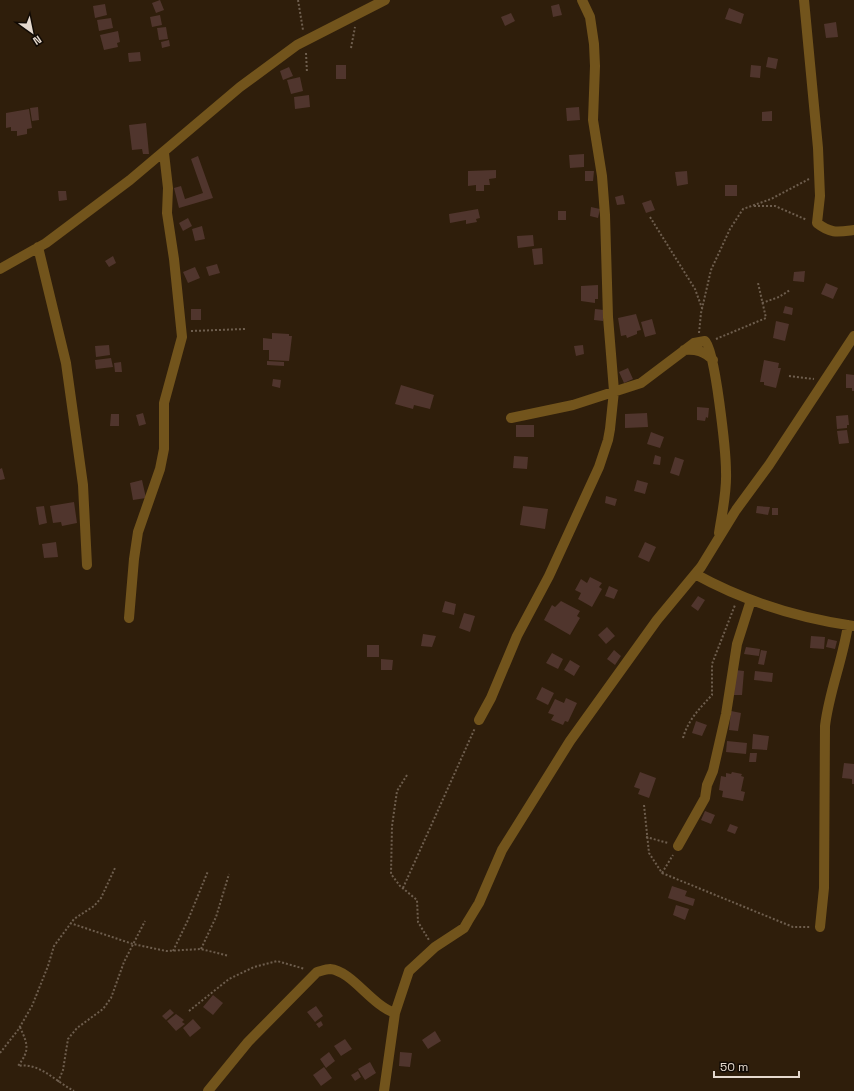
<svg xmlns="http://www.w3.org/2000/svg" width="854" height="1091" font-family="'Space Grotesk',sans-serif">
	<rect width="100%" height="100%" fill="#2f1e0b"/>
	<!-- building -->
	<path fill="#50352d" d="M160 0 164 10 156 13 152 3Z
		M105 4 107 15 95 18 93 6Z
		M559 4 562 15 553 17 551 6Z
		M729 8 744 14 741 24 725 19Z
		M511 13 515 21 505 26 501 17Z
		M160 15 162 25 152 27 150 17Z
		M111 18 113 28 99 31 97 20Z
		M836 22 838 37 826 38 824 24Z
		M166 27 168 39 159 40 157 28Z
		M118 31 120 42 117 43 118 47 104 50 100 35Z
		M169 40 170 46 162 48 161 42Z
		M140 52 141 61 129 62 128 53Z
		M768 57 778 59 776 69 766 67Z
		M336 65H346V79H336Z
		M751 65 761 66 760 78 750 77Z
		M289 67 293 76 283 80 280 71Z
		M300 77 303 91 291 94 287 80Z
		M309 95 310 107 295 109 294 97Z
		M38 107 39 120 32 121 30 108Z
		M579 107 580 120 567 121 566 108Z
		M29 109 32 128 27 129V134L17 136V131H11V127L6 128V113Z
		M772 111V121H762V112Z
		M146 123 149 154H143L142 149 132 150 129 125Z
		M584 154V167L570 168 569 155Z
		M198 156 213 198 179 208 174 188 181 186 185 199 203 193 191 159Z
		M496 170V178L489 179 490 185H484V191H476V185L468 186V171Z
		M585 171H594L593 181H585Z
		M687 171 688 184 677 186 675 172Z
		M725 185H737V196H725Z
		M58 191H66L67 200 59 201Z
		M623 195 625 204 617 205 615 197Z
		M651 200 655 210 646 213 642 203Z
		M591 207 600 209 598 218 590 216Z
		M478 209 480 218 476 219 477 222 466 224V220L450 223 449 214Z
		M558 211H566V220H558Z
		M188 218 192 226 183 231 179 223Z
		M202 226 205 239 195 241 192 229Z
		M533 235 534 246 518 248 517 236Z
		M542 248 543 264 534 265 532 249Z
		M113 256 116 263 109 267 105 261Z
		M217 264 220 273 209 276 206 267Z
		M195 267 200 278 188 283 183 272Z
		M805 271 804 282 793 281 794 272Z
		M826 283 838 288 833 299 821 294Z
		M598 285V299H595V303L581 301V286Z
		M785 306 793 308 792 315 783 313Z
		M191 309H201V320H191Z
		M595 309 604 310 603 321 594 320Z
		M636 314 641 330 637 331V334L627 338 626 335 621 336 618 318Z
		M652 319 656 334 645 337 641 322Z
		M776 321 789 324 785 341 773 338Z
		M272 333 289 334V336H292L289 361 269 360V350H263V338L272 339Z
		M109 345 110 355 96 357 95 346Z
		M583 345 584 354 576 356 574 346Z
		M111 358 113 367 96 369 95 360Z
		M764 360 779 363 778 368H781L776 388 764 385V382H760Z
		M267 361 284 362V366L267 365Z
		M121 362 122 372H115L114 363Z
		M628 368 633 379 624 383 619 372Z
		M846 374 854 375V391H852V388H846Z
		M273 379 281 380 280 388 272 386Z
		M401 385 434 395 430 409 414 405 413 409 395 404Z
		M697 407 709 408 708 418 706 417 705 421 697 420Z
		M143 413 146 424 139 426 136 415Z
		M647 413 648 427 625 428V414Z
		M111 414H119V426H110Z
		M848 415 849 425H847V428L837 429 836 416Z
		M516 425H534V437H516Z
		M847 430 849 443 839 444 837 431Z
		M651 432 664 437 660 448 647 444Z
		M655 455 661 457 660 465 653 464Z
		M514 456 528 457 527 469 513 468Z
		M675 457 684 460 679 476 670 473Z
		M2 468 5 479 0 480V469Z
		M142 480 146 498 133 500 130 483Z
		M637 480 648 483 645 494 634 491Z
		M606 496 617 499 615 506 605 503Z
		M74 502 77 523 62 526 61 522 53 523 50 506Z
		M44 506 47 523 39 525 36 507Z
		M523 506 548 509 545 529 520 525Z
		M757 506 770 507 768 515 756 513Z
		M772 508H778V515H772Z
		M56 542 58 557 44 558 42 544Z
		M645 542 656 547 649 562 638 557Z
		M590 577 602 583 599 587 602 589 592 607 578 599 581 593 575 590 581 579 587 583Z
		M609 586 618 590 614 599 605 596Z
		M698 596 705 600 698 611 691 606Z
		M445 601 456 604 454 615 442 612Z
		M561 601 580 611 577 616 580 618 570 635 544 620 552 605 555 607Z
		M464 613 475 616 470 632 459 628Z
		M607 627 615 636 606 644 598 635Z
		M423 634 436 636 432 647 421 646Z
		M811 636 825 637 824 649 810 648Z
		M828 639 837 641 835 649 826 647Z
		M367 645H379V657H367Z
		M746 647 760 649 759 656 744 654Z
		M614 650 621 656 615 665 607 659Z
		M761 650 767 651 764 665 758 664Z
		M552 653 563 659 558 669 546 663Z
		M381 659 393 660 392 670H381Z
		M570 660 580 666 574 676 564 670Z
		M735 670 744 671 742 695H734Z
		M755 671 773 673 772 682 754 680Z
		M542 687 554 693 548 705 536 699Z
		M566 698 577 703 568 722 565 721 563 725 551 720 554 715 548 713 555 699 564 703Z
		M731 711 741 713 738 731 729 730Z
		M696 721 707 725 702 736 692 733Z
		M753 734 769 736 767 750 752 749Z
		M727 741 747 743 746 754 726 752Z
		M750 753H757L756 762H749Z
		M844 763 854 764V784H852V779L842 778Z
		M640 772 656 778 649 798 638 794 640 789 634 787Z
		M732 772 742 774 741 776 744 777 741 791 745 792 743 801 722 797 723 791 719 790 721 776 726 777V773L731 774Z
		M705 811 715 815 711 824 701 820Z
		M730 824 738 827 735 834 727 831Z
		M672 886 687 891 685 896 695 899 693 906 668 898Z
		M676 905 689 909 685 920 673 915Z
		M213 995 223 1003 213 1015 203 1007Z
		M316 1006 323 1016 315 1022 307 1012Z
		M170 1009 174 1013 166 1020 162 1016Z
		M176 1014 184 1020 182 1022 185 1024 176 1031 167 1021Z
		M193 1019 201 1028 190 1037 183 1028Z
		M321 1021 323 1025 319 1028 316 1024Z
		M435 1031 441 1041 428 1049 422 1040Z
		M345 1039 352 1049 341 1056 334 1046Z
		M329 1052 335 1061 326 1068 320 1059Z
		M400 1052 412 1053 410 1067 399 1066Z
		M370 1062 376 1073 365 1080 358 1069Z
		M324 1067 332 1078 321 1086 313 1075Z
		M358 1071 361 1077 355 1081 351 1075Z"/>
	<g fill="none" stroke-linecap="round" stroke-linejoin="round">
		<!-- path -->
		<path stroke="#6e5e4e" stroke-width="2" stroke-dasharray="2 2" stroke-linecap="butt" d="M298 0 303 30
			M351 48 355 27
			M306 53 307 73
			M754 206H775L807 220
			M650 217 695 289 702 308
			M762 303 779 297 790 290
			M191 331 245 329
			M699 333 701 313 711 270 730 229 743 209 771 199 809 179
			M716 339 766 318 758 283
			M789 376 814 379
			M683 738C688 720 700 708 712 695V664L735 605
			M407 775 397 791 392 826 391 874 400 886 417 900 418 922 429 940
			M644 805 649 853 662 873 793 927H810
			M646 837 668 843
			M662 873 673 855
			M403 888 475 728
			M70 923 133 944 166 951 201 949 229 956
			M201 949 216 917 229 874
			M173 951 188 920 208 871
			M189 1011 229 979 254 967 277 961 305 969
			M20 1027C28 1045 30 1050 18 1066 39 1062 55 1081 74 1091
			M0 1053 18 1030 32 1006 48 966 54 946 74 919 94 906 101 898 115 868
			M58 1082 63 1070 68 1039 77 1028 103 1009 111 998 124 962 145 921"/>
		<!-- minor -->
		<path stroke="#72541c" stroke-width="10" d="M804 0 818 148 820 196 817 223C831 234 838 232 854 230
			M38 247 66 363 83 485 87 565
			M0 269 46 243 130 180 240 87 297 45 385 0
			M684 350C696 349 704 351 713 360
			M511 418 573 405 641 383 694 343 705 341C715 348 726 453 726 472 727 492 722 513 719 533
			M695 574C744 601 798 618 854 626
			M129 618 134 559 138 532 160 469 164 449V403L182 337 174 259 167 213 168 188 164 153
			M479 720 491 698 517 636 549 576 599 467 608 440 610 429 614 391 608 317 605 215 602 176 593 120 595 66 594 44 590 17 582 0
			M678 846 705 798 707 785 713 771 726 714 737 644 751 600
			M820 927 824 888 825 726C829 692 843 659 848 625
			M208 1091 248 1042 317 972C321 971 326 969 330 969 352 971 371 1005 395 1013
			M384 1091 395 1013 409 971 435 947 464 928 468 921 479 903 502 850 570 741 657 620 701 567 736 510 769 465 854 336"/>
	</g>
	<!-- north arrow -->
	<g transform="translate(32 32) rotate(147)" stroke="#110a04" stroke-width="3" paint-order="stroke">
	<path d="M0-3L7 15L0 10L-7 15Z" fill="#e5d9ce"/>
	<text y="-6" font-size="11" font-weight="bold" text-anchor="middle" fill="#e5d9ce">N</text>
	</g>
	<!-- scale -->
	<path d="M714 1071v6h85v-6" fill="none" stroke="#e5d9ce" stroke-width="2"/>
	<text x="720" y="1071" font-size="12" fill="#e5d9ce" stroke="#110a04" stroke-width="3" paint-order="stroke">50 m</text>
</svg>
